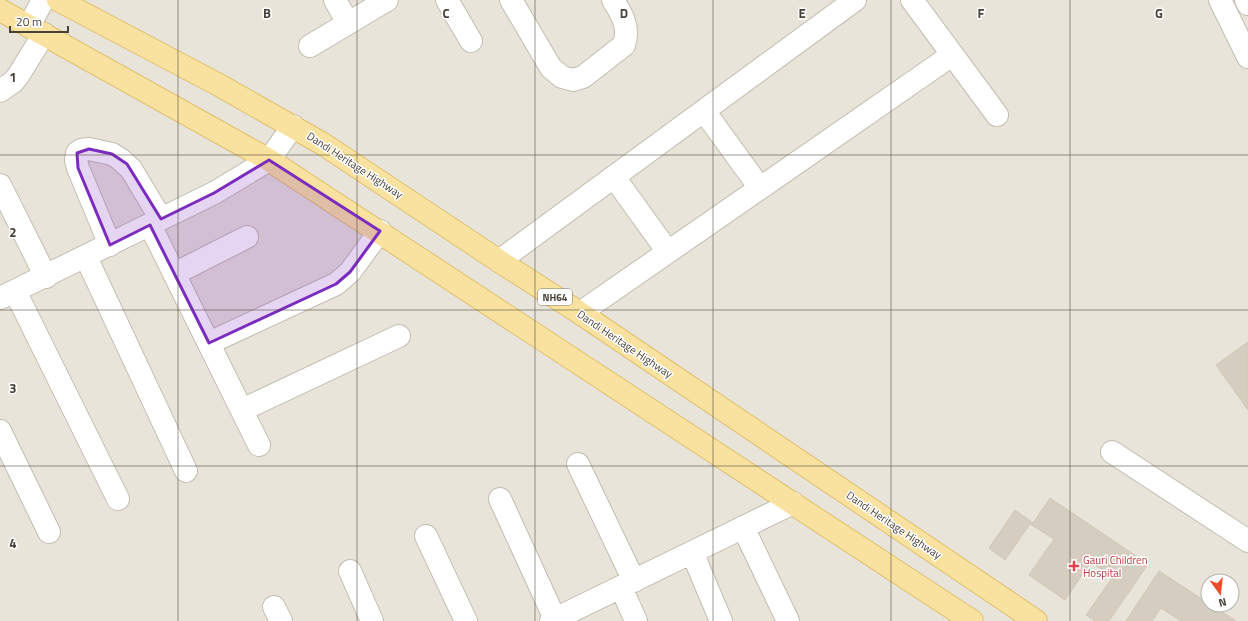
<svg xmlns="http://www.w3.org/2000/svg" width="1248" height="621" font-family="'Titillium Web',sans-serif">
	<rect width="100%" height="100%" fill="#f4f2ea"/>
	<!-- residential -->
	<path fill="#e8e4d9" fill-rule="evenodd" d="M0 0H1248V621H0ZM1208 581H1232V605H1208Z"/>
	<!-- building -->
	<path fill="#d5cec0" stroke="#d0c6b4" d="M1248 342V410L1216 365Z
		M1050 498 1148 564 1109 621H1095L1086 615 1113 577 1091 562 1065 600 1029 575 1054 539 1030 524 1005 560 989 548 1015 510 1033 523Z
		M1159 571 1208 603V605H1212L1236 621H1181L1161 608 1152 621H1126Z"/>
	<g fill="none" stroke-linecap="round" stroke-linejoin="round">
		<defs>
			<path id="minor" d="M335 0 348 23
				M447 0 471 41
				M511 0 551 68 562 77 573 80 583 77 624 45C630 28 622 14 613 0
				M912 0 997 115
				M1220 0 1248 57
				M1246 0 1248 4
				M29 26 43 0
				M310 46 387 0
				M0 91 13 82 18 76 44 34
				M704 111 760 188
				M614 177 668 252
				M0 185 46 277
				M150 225 259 445
				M110 245 78 168 76 160 77 153 81 150 89 149 112 154 120 159 131 169 161 219
				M86 257 186 471
				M499 261 855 0
				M174 274 247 237
				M15 291 118 499
				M0 298 214 193 269 160 293 126
				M580 313 952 55
				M209 343 336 284 350 272 380 231
				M242 410 399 336
				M0 431 49 532
				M1112 452 1248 541
				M578 464 634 581
				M500 499 555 619
				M743 527 788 621
				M426 536 466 621
				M692 552 721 621
				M350 571 372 621
				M621 587 636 621
				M274 607 281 621
				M551 621 793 503"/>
			<path id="major" d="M58 0 219 85 323 144 499 261 580 313 1036 621
				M0 10 269 160 972 621"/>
		</defs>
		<!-- minor casing -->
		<use href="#minor" stroke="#c2bdb0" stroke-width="24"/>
		<!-- major casing -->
		<use href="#major" stroke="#dec06f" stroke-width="24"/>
		<!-- minor -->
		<use href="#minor" stroke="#fff" stroke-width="22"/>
		<!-- major -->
		<use href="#major" stroke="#f9e29f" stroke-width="22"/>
	</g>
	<!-- marked area -->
	<path fill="#7b2cbf" fill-opacity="0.2" stroke="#7b2cbf" stroke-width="3" stroke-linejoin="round" d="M89 149 112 154 127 164 161 219 214 193 269 160 380 231 350 272 336 284 209 343 150 225 110 245 78 168 77 153Z"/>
	<!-- grid -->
	<path fill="none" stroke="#484239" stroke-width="1" stroke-opacity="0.55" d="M178 0V621M357 0V621M535 0V621M713 0V621M891 0V621M1070 0V621M0 155H1248M0 310H1248M0 466H1248"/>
	<!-- markers -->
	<path fill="#e0444e" stroke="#fff" stroke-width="1.5" d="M1072 560h4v4h4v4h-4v4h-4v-4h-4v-4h4z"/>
	<g text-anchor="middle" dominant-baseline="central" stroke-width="3" stroke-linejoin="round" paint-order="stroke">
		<!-- shield labels -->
		<rect fill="#fff" stroke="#7f7b74" stroke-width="1" x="538" y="289" width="34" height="16" rx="3"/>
		<g font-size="10" font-weight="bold" fill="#484239">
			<text x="555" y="297">NH64</text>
		</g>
		<!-- street labels -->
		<g font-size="11" fill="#484239" stroke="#fff">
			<text transform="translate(355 165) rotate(33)">Dandi Heritage Highway</text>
			<text transform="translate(625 344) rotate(34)">Dandi Heritage Highway</text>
			<text transform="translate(894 525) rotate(34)">Dandi Heritage Highway</text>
		</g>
		<!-- health labels -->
		<g font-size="11" fill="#be3a42" stroke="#fff" text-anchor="start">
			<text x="1083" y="560">Gauri Children<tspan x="1083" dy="13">Hospital</tspan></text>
		</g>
	</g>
	<g font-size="13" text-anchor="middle" font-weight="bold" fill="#484239" stroke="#fff" stroke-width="3" stroke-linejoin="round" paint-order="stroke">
		<text x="267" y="18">B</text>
		<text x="446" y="18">C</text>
		<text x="624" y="18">D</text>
		<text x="802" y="18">E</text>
		<text x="981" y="18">F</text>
		<text x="1159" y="18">G</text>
		<text x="13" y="82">1</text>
		<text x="13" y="237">2</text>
		<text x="13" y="393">3</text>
		<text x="13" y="548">4</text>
	</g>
	<!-- north arrow -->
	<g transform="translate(1220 593) rotate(165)"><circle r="19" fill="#ffffff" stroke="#b6b3b0"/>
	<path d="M0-3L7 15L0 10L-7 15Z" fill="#ef4b27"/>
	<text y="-6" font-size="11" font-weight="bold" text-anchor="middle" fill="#484239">N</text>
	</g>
	<!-- scale -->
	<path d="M10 26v6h58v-6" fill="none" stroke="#484239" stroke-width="2"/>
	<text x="16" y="26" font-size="12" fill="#484239" stroke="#ffffff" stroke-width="3" paint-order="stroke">20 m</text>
</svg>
